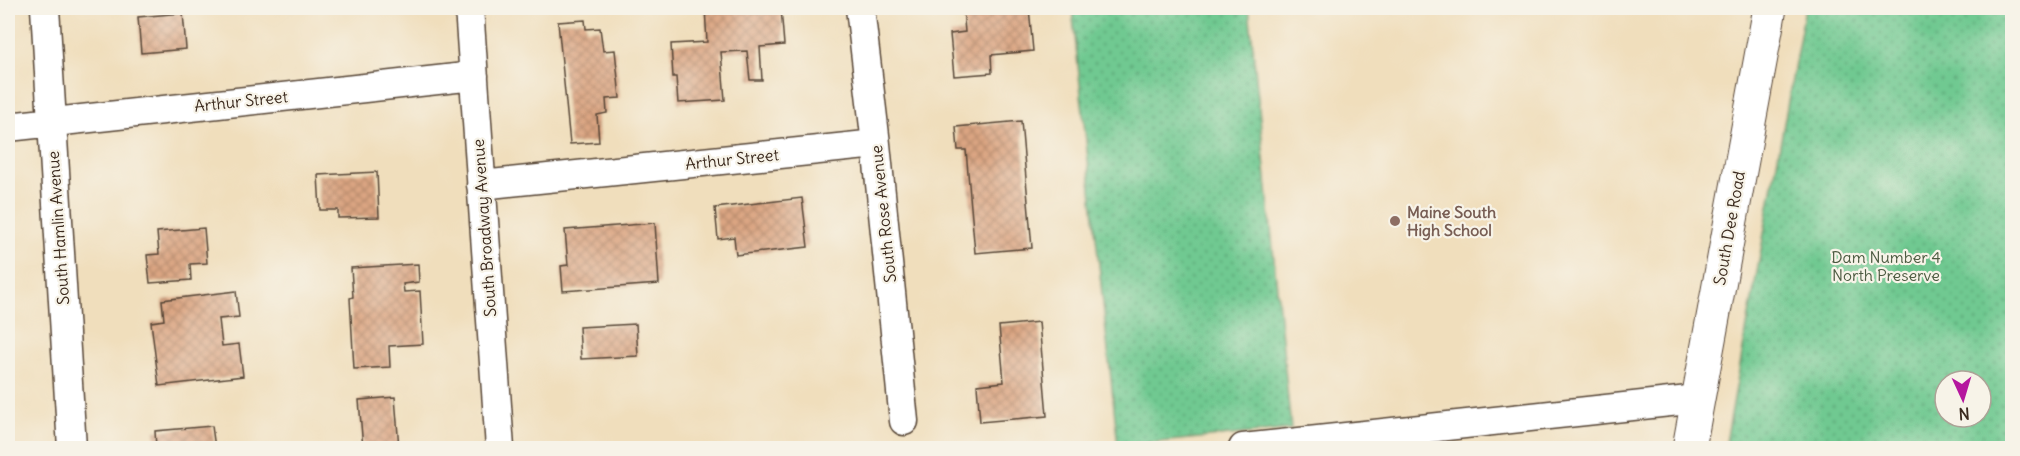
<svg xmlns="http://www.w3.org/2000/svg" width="2020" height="456" font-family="Delius,sans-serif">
	<defs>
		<pattern id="park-dots" width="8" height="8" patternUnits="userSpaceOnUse" patternTransform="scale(1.5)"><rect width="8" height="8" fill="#6fc991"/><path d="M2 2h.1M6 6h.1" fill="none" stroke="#5ca376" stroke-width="1.8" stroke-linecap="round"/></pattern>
		<pattern id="building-cross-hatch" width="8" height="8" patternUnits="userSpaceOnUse" patternTransform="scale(1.5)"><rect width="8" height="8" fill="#dba582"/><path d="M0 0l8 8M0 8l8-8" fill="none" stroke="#b3876a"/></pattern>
	</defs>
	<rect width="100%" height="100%" fill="#f7f3e8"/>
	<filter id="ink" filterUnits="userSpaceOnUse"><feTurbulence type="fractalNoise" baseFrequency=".0167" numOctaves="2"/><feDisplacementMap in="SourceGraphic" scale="12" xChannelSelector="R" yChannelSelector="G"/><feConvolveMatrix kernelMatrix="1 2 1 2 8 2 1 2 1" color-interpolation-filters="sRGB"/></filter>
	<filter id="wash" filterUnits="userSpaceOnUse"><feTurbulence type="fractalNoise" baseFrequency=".008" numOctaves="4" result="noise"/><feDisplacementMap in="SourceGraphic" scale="24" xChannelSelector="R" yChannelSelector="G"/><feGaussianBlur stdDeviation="1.35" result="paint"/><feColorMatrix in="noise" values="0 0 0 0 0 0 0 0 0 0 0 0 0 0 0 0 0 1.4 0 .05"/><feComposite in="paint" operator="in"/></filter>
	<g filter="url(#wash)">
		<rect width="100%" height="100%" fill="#f0debc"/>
		<!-- park -->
		<path fill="url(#park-dots)" stroke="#557a58" stroke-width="1.5" fill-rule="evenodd" d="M1072 8H1249L1291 429 1118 446Z
			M1805 8H2012V448H1725ZM1945 381H1981V417H1945Z"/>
		<g id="blocks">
			<!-- building -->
			<path fill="url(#building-cross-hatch)" d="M705 8H781L784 45 760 47 762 80H750L747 51 721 52 725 100 678 103 676 77H673L671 44 707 42Z
				M963 8H1029L1033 51 991 55 992 73 954 76 950 34 965 32Z
				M183 13 186 49 141 53 138 17Z
				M585 20 586 29 600 28 603 51 615 50 620 98 606 99 607 113 597 115 599 142 570 144 558 22Z
				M1021 121 1032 248 975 253 966 150H958L956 127Z
				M377 172 379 217 338 218V210H320L318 175Z
				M802 198 808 247 736 255 734 237 718 239 715 208Z
				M655 223 659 284 563 291 561 266 568 265 565 230Z
				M204 228 207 263 190 264 191 280 150 283 147 255 159 254 157 232Z
				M418 264 419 282 403 284 404 292 420 291 423 344 389 346 390 367 354 369 350 298 353 297 351 268Z
				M236 291 239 317 219 319 222 346 239 344 243 376 159 386 151 322 164 320 162 300Z
				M1039 322 1047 416 980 422 977 385 1004 382 999 326Z
				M636 324 638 356 581 359 579 327Z
				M395 397 399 448H363L359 400Z
				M212 426 215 448H156L155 431Z"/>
		</g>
	</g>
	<g filter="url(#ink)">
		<use href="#blocks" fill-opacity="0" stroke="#564536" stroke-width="1.5"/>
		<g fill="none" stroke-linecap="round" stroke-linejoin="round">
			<defs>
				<path id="minor" d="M45 8 72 448
					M469 8 500 448
					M860 8 876 144 904 421
					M8 127 474 76
					M481 185 876 144
					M1243 448 1698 399"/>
				<path id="major" d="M1689 448 1770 8"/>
			</defs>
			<!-- minor casing -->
			<use href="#minor" stroke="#564536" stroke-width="31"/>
			<!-- major casing -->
			<use href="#major" stroke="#564536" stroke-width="35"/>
			<!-- path -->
			<path stroke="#564536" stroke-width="4" stroke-dasharray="4.5 4.5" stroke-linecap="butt" d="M2007 8 2009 43 2012 56"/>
			<!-- minor -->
			<use href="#minor" stroke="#fff" stroke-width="28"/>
			<!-- major -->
			<use href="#major" stroke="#fff" stroke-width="33"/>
		</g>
	</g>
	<!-- markers -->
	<circle fill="#8d6e63" stroke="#f7f3e8" stroke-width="2" cx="1395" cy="221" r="6"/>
	<g text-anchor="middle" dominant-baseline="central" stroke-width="4.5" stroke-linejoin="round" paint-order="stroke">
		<!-- street labels -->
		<g font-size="16" fill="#3b2a1e" stroke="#f7f3e8">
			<text transform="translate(241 101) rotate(-6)">Arthur Street</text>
			<text transform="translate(732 159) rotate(-6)">Arthur Street</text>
			<text transform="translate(883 214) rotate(-96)">South Rose Avenue</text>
			<text transform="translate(58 228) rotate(-94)">South Hamlin Avenue</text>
			<text transform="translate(484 228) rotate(-94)">South Broadway Avenue</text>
			<text transform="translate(1729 228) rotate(-80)">South Dee Road</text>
		</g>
		<!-- education labels -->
		<g font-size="16" font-weight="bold" fill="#785e54" stroke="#f7f3e8" text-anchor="start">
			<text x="1407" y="212">Maine South<tspan x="1407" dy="18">High School</tspan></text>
		</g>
		<!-- park labels -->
		<g font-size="16" fill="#4b5a40" stroke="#f7f3e8">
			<text x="1886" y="257">Dam Number 4<tspan x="1886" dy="18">North Preserve</tspan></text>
		</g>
	</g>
	<!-- margin -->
	<rect width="2020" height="456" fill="none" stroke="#f7f3e8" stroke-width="30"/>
	<!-- north arrow -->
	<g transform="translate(1963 399) rotate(176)"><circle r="28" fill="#f7f3e8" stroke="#aca397" stroke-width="1.5"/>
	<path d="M0-4.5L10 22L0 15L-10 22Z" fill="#b5179e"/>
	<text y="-9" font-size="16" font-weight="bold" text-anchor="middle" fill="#3b2a1e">N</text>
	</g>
</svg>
